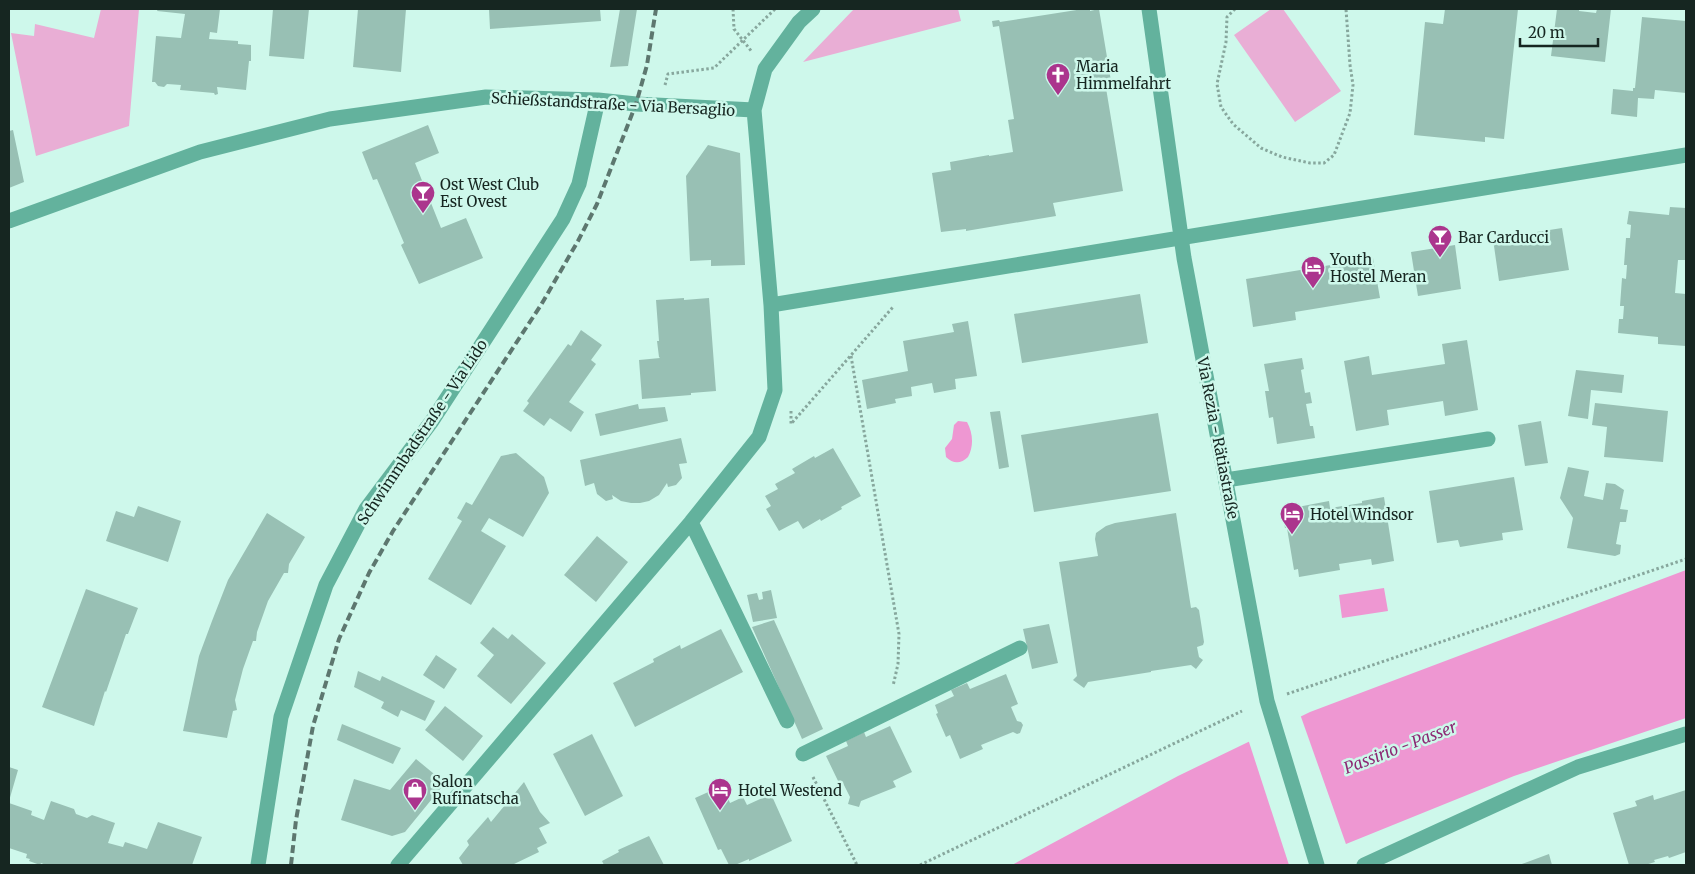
<svg xmlns="http://www.w3.org/2000/svg" width="1695" height="874" font-family="Merriweather,serif">
	<rect width="100%" height="100%" fill="#cef8eb"/>
	<!-- green -->
	<path fill="#e9aed5" d="M101 9H139L129 126 36 156 11 33 34 36 35 24 94 38Z
		M854 9H958L961 21 803 62Z
		M1271 9H1283L1341 91 1295 122 1234 35Z"/>
	<!-- water -->
	<path fill="#ee97d2" d="M958 421 967 422C973 433 974 446 968 457 961 464 953 464 946 457L945 448 952 439 954 425Z
		M1686 570V718L1514 776 1346 844 1299 865H1012L1178 776 1310 712Z
		M1384 588 1388 611 1342 618 1339 595Z"/>
	<!-- pier -->
	<path fill="#cef8eb" d="M1300 714 1347 847 1305 865H1289L1248 739Z"/>
	<!-- building -->
	<path fill="#98c0b4" d="M158 9H220L217 33 210 32 209 39 238 41V44L251 45V61H249L246 90 217 87 218 94 215 95 214 93 180 90 181 85 167 84 164 87 158 86 155 82H152L156 36 181 38 185 14 157 11Z
		M273 9H309L304 59 269 56Z
		M358 9H406L401 72 353 67Z
		M489 9H600L601 21 490 29Z
		M620 9H637L628 66 610 67Z
		M1083 9H1090V11L1099 9 1112 87 1106 88 1123 191 1053 203 1056 216 966 231V229L941 232 932 173 951 170 950 162 989 155V156L1013 152 1008 120 1014 119 999 26 993 27 992 21 999 20 1000 22Z
		M1445 9H1518L1504 139 1485 137V142L1414 135 1425 22 1443 24Z
		M1557 9H1579V11L1596 13 1597 9H1611L1605 62 1551 56Z
		M1642 17 1686 21V93L1655 90 1654 99 1638 98 1637 117 1611 114 1613 89 1633 91V88H1635Z
		M428 125 439 153 415 163 441 228 466 218 483 258 419 284 401 245 404 243 377 179 373 180 362 152Z
		M13 130 24 182 9 188V131Z
		M708 145 740 153 745 265 711 266V260L690 261 686 176Z
		M1670 207 1686 208V260H1678L1675 293 1686 294V346L1658 344V337L1618 333 1619 319H1623L1624 306H1620L1622 278 1626 279 1627 265H1624L1626 238H1630L1631 225 1627 224 1629 211 1669 215Z
		M1562 228 1569 270 1499 281 1493 239Z
		M1455 245 1461 289 1418 296 1411 252Z
		M1373 258 1380 298 1295 312 1296 320 1253 327 1246 279Z
		M1140 294 1148 343 1022 363 1014 314Z
		M684 298V300L709 298 716 391 691 393V395L642 399 639 360 660 358 659 357 657 341H659L656 300Z
		M968 321 977 376 955 379 956 389 934 393 932 383 911 387 912 396 895 399 896 403 867 409 862 380 908 371 903 341 954 332 952 324Z
		M581 330 602 345 591 360 596 364 569 402 584 412 571 432 550 418 544 426 523 411 529 403 527 401 568 344 571 346Z
		M1467 340 1478 410 1445 416 1443 401 1387 410 1389 425 1356 431 1344 361 1369 356 1372 375 1445 364 1442 344Z
		M1302 358 1304 369 1301 370 1305 393 1310 392 1312 403 1306 404 1310 426H1313L1315 438 1277 444 1273 417 1269 418 1265 391H1269L1264 364Z
		M1576 370 1624 375 1622 393 1591 390 1588 419 1568 416Z
		M1595 403 1668 411 1663 462 1604 457 1607 427 1592 425Z
		M638 404 639 409 665 407 668 421 600 436 595 414Z
		M1000 411 1009 467 999 469 990 412Z
		M1158 413 1171 491 1034 512 1021 435Z
		M1541 421 1548 463 1525 466 1518 425Z
		M681 438 687 463 679 464 682 478 676 485 668 487 667 483 659 495 649 501 640 503H631L621 501 612 495 613 499 606 501 597 494 594 483 585 486 580 460Z
		M833 448 861 496 841 507 842 509 821 521 820 519 803 529 798 521 779 531 766 509 771 506 765 496 778 489 775 484 795 473 792 469 814 456 815 458Z
		M516 453 544 477 549 493 523 537 489 518 481 531 506 546 471 605 428 579 462 521 457 518 466 502 472 505 501 456Z
		M1568 467 1589 471 1584 496 1603 500 1606 483 1615 484 1624 490 1620 509 1628 510 1626 522H1620L1616 544 1621 545 1620 554 1615 556 1567 548 1573 518 1560 498Z
		M1514 477 1523 530 1502 533 1503 540 1460 547 1458 540 1437 543 1429 491Z
		M1384 497 1394 561 1372 565 1371 559 1339 564 1340 570 1299 577 1298 569 1294 570 1287 528H1285L1282 510 1329 501 1330 508 1362 503V501Z
		M138 506 181 521 168 562 106 541 116 511 134 517Z
		M267 513 305 537 289 564 288 573H284L268 601 257 632 256 641H253L243 669 235 700 237 710 233 711 227 738 183 731 199 656 212 621 228 580Z
		M1176 513 1191 608 1196 607 1199 610 1204 642 1203 645 1197 647 1199 657 1203 660 1196 669 1191 665 1151 671V672L1088 682 1084 688 1073 680 1077 676 1059 562 1098 556 1095 539 1096 533 1106 526 1115 523Z
		M597 536 628 562 596 602 564 575Z
		M86 589 138 608 128 634H126L106 692 105 691 94 726 42 707Z
		M771 590 777 618 753 622 747 595 757 593 759 600 763 599 762 592Z
		M774 620 823 729 802 739 752 627Z
		M1049 624 1058 663 1032 669 1023 629Z
		M493 627 508 639 512 634 546 663 511 704 477 676 494 655 480 643Z
		M721 629 743 672 635 727 613 683 654 662 653 659 680 645 681 649Z
		M436 655 457 669 444 689 423 675Z
		M358 671 380 681 382 676 435 701 425 721 401 710 398 717 381 708 384 702 354 687Z
		M1006 674 1018 704 1011 707 1017 721 1021 722 1023 725 1020 733 1017 734 1013 732 981 745 983 749 960 759 950 735 946 737 936 714 938 713 935 705 954 696 951 690 967 683 970 689Z
		M445 706 483 736 463 761 425 730Z
		M342 724 401 748 393 764 337 740Z
		M890 726 912 772 893 781 896 787 861 801 859 807 848 804 850 797 843 783 840 785 826 756 848 746 846 741 864 732 866 737Z
		M592 734 623 796 585 816 553 754Z
		M416 759 445 783 405 832 392 836 341 820 354 779 390 790Z
		M9 767 18 770 9 801Z
		M524 782 540 812 550 823 539 828 547 843 537 848 539 852 512 865H463L459 858 469 845 467 841 488 817 491 822Z
		M726 784 731 794 727 796 730 803 743 797 747 805 771 794 792 841 749 861V859L735 865H729L721 849 718 850 695 798Z
		M1686 790V852L1669 858 1668 856 1654 860 1655 862 1645 865H1629L1613 813 1637 806 1635 801 1653 795 1654 800Z
		M51 801 74 809 76 814 87 818 92 815 115 823 108 843 123 847 125 842 147 849 158 822 202 837 192 865H46L41 863 40 865 29 861 30 859 26 858 27 854 9 848V803L32 811 31 815 44 820Z
		M649 836 664 865H604L602 861 619 852 618 850Z
		M1549 854 1552 865H1519Z"/>
	<g fill="none" stroke-linecap="round" stroke-linejoin="round">
		<!-- path -->
		<path stroke="#87a79d" stroke-width="3" stroke-dasharray="2.5 2.5" stroke-linecap="butt" d="M733 9 734 29 752 52
			M1235 9 1227 17 1226 42 1217 84 1221 107 1233 124 1261 148 1282 157 1310 163H1324L1334 155 1350 113 1353 85 1350 65 1346 9
			M665 85 668 74 714 68 775 9
			M851 356 899 634 898 664 893 686
			M791 411V424L893 307
			M1287 694 1686 559
			M813 777 857 865
			M920 865 1242 711"/>
		<!-- minor -->
		<path stroke="#63b29d" stroke-width="15" d="M1149 9 1184 258 1267 701 1317 865
			M9 221 200 152 330 119 486 97 598 100 636 104 754 110
			M771 305 1686 155
			M1226 480 1488 439
			M691 522 787 721
			M803 754 1020 648
			M258 865 281 717 326 585 366 509 432 421 563 219 579 184 598 100
			M398 865 691 522 759 437 775 390 771 305 754 110 765 69 799 22 813 9
			M1364 865 1578 767 1686 734"/>
		<!-- rail -->
		<path stroke="#5d776f" stroke-width="4" stroke-dasharray="8 4" stroke-linecap="butt" d="M291 865 296 820 313 726 339 639 369 573 393 531 541 305 578 241 597 204 636 104 647 65 656 9"/>
	</g>
	<!-- icons -->
	<defs>
		<symbol id="church-pin" viewBox="-11 -11 22 30"><path d="M0 17L-7.5 6A9.5 9.5 0 1 1 7.5 6Z" fill="#ab358d" stroke="#cef8eb"/><path d="M-1.2-6h2.4v3.5h3.3v2.4h-3.3V6h-2.4V-.1h-3.3v-2.4h3.3Z" fill="#fff"/></symbol>
		<symbol id="bar-pin" viewBox="-11 -11 22 30"><path d="M0 17L-7.5 6A9.5 9.5 0 1 1 7.5 6Z" fill="#ab358d" stroke="#cef8eb"/><path d="M-6-5H6L.8 .8V4.5H3.5V6h-7V4.5H-.8V.8Z" fill="#fff"/></symbol>
		<symbol id="hotel-pin" viewBox="-11 -11 22 30"><path d="M0 17L-7.5 6A9.5 9.5 0 1 1 7.5 6Z" fill="#ab358d" stroke="#cef8eb"/><path d="M-6-4.5h1.5V1H6V5H4.5V3h-9V5H-6ZM-4 0a1.8 1.8 0 1 1 3.6 0ZM.5 0V-2.5h3Q6-2.5 6 0Z" fill="#fff"/></symbol>
		<symbol id="shop-pin" viewBox="-11 -11 22 30"><path d="M0 17L-7.5 6A9.5 9.5 0 1 1 7.5 6Z" fill="#ab358d" stroke="#cef8eb"/><path d="M-5-2.5h2.3a2.7 3.5 0 0 1 5.4 0H5L5.5 6h-11ZM-1.5-2.5h3a1.5 2.3 0 0 0-3 0Z" fill="#fff"/></symbol>
	</defs>
	<g fill-rule="evenodd">
		<use href="#church-pin" x="1044" y="61" width="28" height="38"/>
		<use href="#bar-pin" x="409" y="179" width="28" height="38"/>
		<use href="#bar-pin" x="1426" y="223" width="28" height="38"/>
		<use href="#hotel-pin" x="1299" y="254" width="28" height="38"/>
		<use href="#hotel-pin" x="1278" y="500" width="28" height="38"/>
		<use href="#shop-pin" x="401" y="776" width="28" height="38"/>
		<use href="#hotel-pin" x="706" y="776" width="28" height="38"/>
	</g>
	<g text-anchor="middle" dominant-baseline="central" stroke-width="5" stroke-linejoin="round" paint-order="stroke">
		<!-- poi labels -->
		<g font-size="15" fill="#162621" stroke="#cef8eb" text-anchor="start">
			<text x="1076" y="66">Maria<tspan x="1076" dy="17">Himmelfahrt</tspan></text>
			<text x="440" y="184">Ost West Club<tspan x="440" dy="17">Est Ovest</tspan></text>
			<text x="1458" y="237">Bar Carducci</text>
			<text x="1330" y="259">Youth<tspan x="1330" dy="17">Hostel Meran</tspan></text>
			<text x="1310" y="514">Hotel Windsor</text>
			<text x="432" y="781">Salon<tspan x="432" dy="17">Rufinatscha</tspan></text>
			<text x="738" y="790">Hotel Westend</text>
		</g>
		<!-- street labels -->
		<g font-size="15" fill="#162621" stroke="#cef8eb">
			<text transform="translate(613 104) rotate(3)">Schießstandstraße - Via Bersaglio</text>
			<text transform="translate(422 432) rotate(-56)">Schwimmbadstraße - Via Lido</text>
			<text transform="translate(1218 438) rotate(79)">Via Rezia - Rätiastraße</text>
		</g>
		<!-- water labels -->
		<g font-size="16" font-style="italic" fill="#8c2873" stroke="#cef8eb">
			<text transform="translate(1400 747) rotate(-21)">Passirio - Passer</text>
		</g>
	</g>
	<!-- border -->
	<rect width="1695" height="874" fill="none" stroke="#162621" stroke-width="20"/>
	<!-- scale -->
	<path d="M1520 38v8h78v-8" fill="none" stroke="#162621" stroke-width="2.5"/>
	<text x="1528" y="38" font-size="15" fill="#162621" stroke="#cef8eb" stroke-width="4" paint-order="stroke">20 m</text>
</svg>
